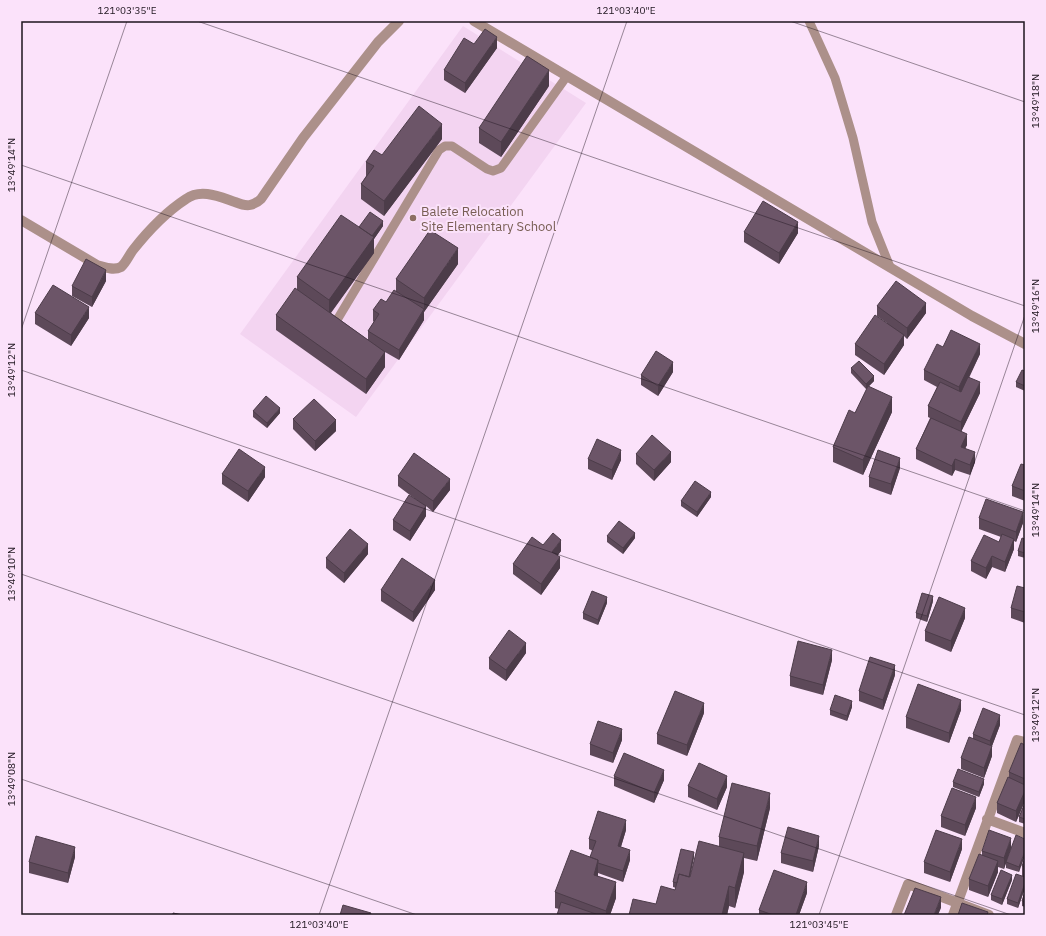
<svg xmlns="http://www.w3.org/2000/svg" width="1046" height="936" font-family="'IBM Plex Sans',sans-serif">
	<rect width="100%" height="100%" fill="#fbe2fa"/>
	<!-- built -->
	<path fill="#f3d4f1" d="M463 26 586 103 356 417 240 334Z"/>
	<g fill="none" stroke-linecap="round" stroke-linejoin="round">
		<!-- service -->
		<path stroke="#ac908a" stroke-width="9" d="M809 21 835 78 853 138 872 222 890 267
			M337 320 439 150 445 146H452L487 169 493 171 501 168 567 76"/>
		<!-- minor -->
		<path stroke="#ac908a" stroke-width="10" d="M474 21 972 316 1025 344
			M21 220 97 265C104 267 113 271 121 267 126 263 129 255 133 250 148 231 166 212 186 199 201 188 220 197 235 202 240 204 246 206 250 205 254 204 258 202 261 199L303 138 378 42 399 21
			M987 819 1025 833
			M896 915 908 884 989 915
			M953 915 1017 740 1025 742"/>
	</g>
	<!-- wall -->
	<path fill="#5d4959" d="M474 44 497 48 465 93 444 80V70Z
		M549 86 501 157 479 143V128Z
		M442 139 384 216 361 199V184L366 176V162L382 155Z
		M383 226 374 239V253L331 313 368 340V331L374 322 373 321V310L386 302 396 292V279L458 264 424 312V320L399 360 385 352V367L366 394 276 330V315L297 289V277L359 227Z
		M744 232 798 233 779 264 744 242Z
		M106 281 92 307 72 296V286Z
		M877 306 926 313 907 339 904 336V345L884 375 855 355V344L887 323 877 316Z
		M35 313 89 318 71 346 35 324Z
		M943 347 980 354 969 378 980 393 961 432 967 445 965 448 975 462 970 475 955 470 952 476 916 459V449L930 418 928 417V406L937 387 924 380V370Z
		M851 368 874 381 869 386 892 412 863 475 833 462V447L855 413 867 389H866L851 373Z
		M1025 371V391L1016 387V382Z
		M673 372 658 396 641 385V375Z
		M253 411 280 413 267 428 253 417Z
		M293 419 336 431 315 451 293 429Z
		M636 454 671 462 654 481 636 464Z
		M588 459 621 460 612 480 588 469Z
		M1025 465V501L1012 496V486Z
		M900 468 891 495 869 487V477Z
		M222 474 265 477 248 502 222 484Z
		M398 476 450 490 433 512 426 506V516L410 541 393 530V520L419 502 398 486Z
		M711 497 697 517 681 506V501Z
		M979 518 1023 523 1016 542 1014 541V549L1005 572 992 567 986 579 971 571V561L999 542 1001 537 979 529Z
		M607 536 635 538 623 554 607 542Z
		M1025 539V558L1018 556V551Z
		M543 545 561 551 558 555 560 568 541 595 513 574V564Z
		M368 554 344 583 326 568V558Z
		M1025 588V623L1011 618V608Z
		M381 590H435L413 622 381 601Z
		M933 601 927 622 916 618V613Z
		M607 603 598 625 583 619V613Z
		M965 618 951 652 925 641V631Z
		M526 653 506 681 489 669V658Z
		M832 660 823 695 790 686V676Z
		M895 675 883 710 859 701V691Z
		M852 707 847 721 830 715V710Z
		M961 710 949 743 906 728V717Z
		M704 713 687 756 657 744V734Z
		M1000 725 992 746V756L984 778 961 769V758L973 739V734Z
		M622 740 613 763 590 755V744Z
		M1025 745V801L1016 822 997 813V803L1009 778V772Z
		M614 776 664 780 654 803 614 786Z
		M953 782 984 784 979 797 953 787Z
		M688 786 727 787 717 810 688 797Z
		M1025 803V824L1019 822V817Z
		M770 808 757 861 744 858V872L735 908 729 906 727 915H629L656 904 675 890 676 888 673 887V882L694 857 690 877 719 846V837Z
		M976 808 965 836 941 827V816Z
		M626 830 621 847 630 860 623 882 598 873V876L616 898 610 915H557L559 909 555 908V892L590 857 593 851 589 849V839Z
		M1025 839 1019 872 1006 868V862Z
		M819 846 813 872 781 863V853Z
		M1011 848 1004 869 998 867V872L988 897 969 890V879L982 855V851Z
		M962 849 950 882 924 873V862Z
		M75 857 68 883 29 873V862Z
		M1025 858V888L1018 908 1007 904V899L1022 876V866Z
		M1012 880 1002 905 991 900V895Z
		M1025 892V907L1022 906V901Z
		M807 893 799 915H759V910Z"/>
	<!-- shaded-wall -->
	<path fill="#4c3c49" d="M497 37V48L465 93V83Z
		M549 70V86L501 157V142Z
		M442 124V139L384 216V201Z
		M383 221V226L374 239V253L329 315V300L371 238Z
		M798 222V233L779 264V253Z
		M458 248V264L424 312V320L399 360V350L424 310V298Z
		M106 270V281L92 307V297Z
		M926 303V313L907 339V328Z
		M89 307V318L71 346V335Z
		M904 335V345L884 375V364Z
		M980 344V354L959 397V387Z
		M385 352V367L366 394V379Z
		M673 362V372L658 396V386Z
		M874 376V381L866 389V384Z
		M980 382V393L961 432V422Z
		M892 397V412L863 475V460Z
		M280 408V413L267 428V423Z
		M336 420V431L315 451V441Z
		M967 434V445L961 457V447Z
		M621 450V460L612 480V470Z
		M671 452V462L654 481V470Z
		M975 452V462L970 475V465Z
		M900 458V468L891 495V484Z
		M955 459V470L952 476V466Z
		M265 467V477L248 502V491Z
		M450 479V490L433 512V501Z
		M711 492V497L697 517V512Z
		M426 506V516L410 541V531Z
		M1023 512V523L1016 542V532Z
		M635 533V538L623 554V548Z
		M1014 539V549L1005 572V562Z
		M561 540V551L552 562V552Z
		M368 544V554L344 583V573Z
		M992 556V567L986 579V568Z
		M560 557V568L541 595V584Z
		M435 580V590L413 622V612Z
		M933 596V601L927 622V616Z
		M607 597V603L598 625V620Z
		M965 608V618L951 652V641Z
		M526 643V653L506 681V670Z
		M832 650V660L823 695V685Z
		M895 665V675L883 710V700Z
		M961 700V710L949 743V733Z
		M852 701V707L847 721V716Z
		M704 703V713L687 756V745Z
		M1000 715V725L992 746V756L984 778V768L990 751V741Z
		M622 729V740L613 763V753Z
		M664 770V780L654 803V793Z
		M727 776V787L717 810V799Z
		M984 779V784L979 797V792Z
		M1025 791V801L1016 822V811Z
		M770 793V808L757 861V846Z
		M976 797V808L965 836V825Z
		M626 820V830L618 856V846Z
		M819 836V846L813 872V861Z
		M1011 838V848L1004 869V858Z
		M962 839V849L950 882V872Z
		M75 847V857L68 883V873Z
		M630 850V860L623 882V871Z
		M1025 851V856L1019 872V867Z
		M694 852V857L687 890V885Z
		M744 853V872L735 908V888Z
		M598 860V875L594 890V875Z
		M998 861V872L988 897V886Z
		M1012 875V880L1002 905V899Z
		M616 882V898L610 915H606V911Z
		M807 882V893L799 915H796Z
		M1025 883V888L1018 908V903Z
		M729 886V906L727 915H722Z
		M941 897V908L938 915H934Z"/>
	<!-- building -->
	<path fill="#6c5568" stroke="#4c3c49" d="M485 29 497 37 465 83 444 70 464 38 474 44Z
		M527 56 549 70 501 142 479 128Z
		M419 106 442 124 384 201 361 184 374 166 366 162 374 150 382 155Z
		M763 201 798 222 779 253 744 232Z
		M370 212 383 221 372 236 359 227Z
		M341 215 374 237 329 300 297 277Z
		M430 230 458 248 424 298 396 279Z
		M86 259 106 270 92 297 72 286Z
		M896 281 926 303 907 328 877 306Z
		M53 285 89 307 71 335 35 313Z
		M295 288 385 352 366 379 276 315Z
		M394 290 424 309 399 350 368 331 379 314 373 310 381 299 386 302Z
		M875 315 904 335 884 364 855 344Z
		M951 330 980 344 959 387 924 370 937 344 943 347Z
		M656 351 673 362 658 386 641 375Z
		M859 361 874 376 866 384 851 368Z
		M1022 370 1025 371V386L1016 382Z
		M968 377 980 382 961 422 928 406 940 382 961 392Z
		M868 386 892 397 863 460 833 447 849 410 855 413Z
		M266 396 280 408 267 423 253 411Z
		M314 399 336 420 315 441 293 419Z
		M931 418 967 434 961 447 975 452 970 465 955 459 952 466 916 449Z
		M652 435 671 452 654 470 636 454Z
		M597 439 621 450 612 470 588 459Z
		M239 449 265 467 248 491 222 474Z
		M878 450 900 458 891 484 869 477Z
		M414 453 450 479 433 501 398 476Z
		M1021 464 1025 465V491L1012 486Z
		M695 481 711 492 697 512 681 501Z
		M409 495 426 506 410 531 393 520Z
		M986 499 1023 512 1016 532 979 518Z
		M619 521 635 533 623 548 607 536Z
		M350 529 368 544 344 573 326 558Z
		M553 533 561 540 552 552 560 557 541 584 513 564 532 537 543 545Z
		M1002 534 1014 539 1005 562 992 556 986 568 971 561 984 535 999 542Z
		M1022 538 1025 539V553L1018 551Z
		M402 558 435 580 413 612 381 590Z
		M1017 586 1025 588V612L1011 608Z
		M592 591 607 597 598 620 583 613Z
		M922 593 933 596 927 616 916 613Z
		M939 597 965 608 951 641 925 631Z
		M509 630 526 643 506 670 489 658Z
		M798 641 832 650 823 685 790 676Z
		M870 657 895 665 883 700 859 691Z
		M918 684 961 700 949 733 906 717Z
		M675 691 704 703 687 745 657 734Z
		M835 695 852 701 847 716 830 710Z
		M983 708 1000 715 990 741 973 734Z
		M598 721 622 729 613 753 590 744Z
		M969 737 992 746 984 768 961 758Z
		M1021 743 1025 745V779L1009 772Z
		M624 753 664 770 654 793 614 776Z
		M699 763 727 776 717 799 688 786Z
		M958 769 984 779 979 792 953 782Z
		M1008 777 1025 785V791L1016 811 997 803Z
		M732 783 770 793 757 846 719 837Z
		M952 788 976 797 965 825 941 816Z
		M1025 803V819L1019 817Z
		M598 811 626 820 618 846 630 850 623 871 598 863V860L590 857 596 841 589 839Z
		M788 827 819 836 813 861 781 853Z
		M936 830 962 839 950 872 924 862Z
		M989 830 1011 838 1004 858 982 851Z
		M1016 835 1025 839V851L1019 867 1006 862Z
		M36 836 75 847 68 873 29 862Z
		M699 841 744 853 735 888 729 886 722 915H629L633 899 656 904 661 886 675 890 679 874 690 877Z
		M681 849 694 852 689 877 679 874 677 883 673 882Z
		M571 850 598 860 594 875 616 882 606 911 555 892Z
		M979 854 998 861 988 886 969 879Z
		M1025 858V867L1022 866Z
		M774 870 807 882 796 915H773L759 910Z
		M1001 870 1012 875 1002 899 991 895Z
		M1016 874 1025 877V883L1018 903 1007 899Z
		M915 888 941 897 934 915H904Z
		M1025 892V902L1022 901Z
		M561 902 596 914 595 915H557Z
		M962 903 988 912 987 915H958Z
		M343 905 371 913 370 915H340Z
		M173 913 183 915H173Z"/>
	<!-- ticks -->
	<path fill="none" stroke="#1e151e" stroke-width="1" stroke-opacity="0.45" d="M197 21 1025 306M790 21 1025 102M21 165 1025 511M21 330 127 21M21 370 1025 715M21 574 1011 915M21 779 417 915M319 915 627 21M819 915 1025 315"/>
	<!-- markers -->
	<circle fill="#8d6e63" stroke="#fbe2fa" stroke-width="1.5" cx="413" cy="218" r="4"/>
	<g text-anchor="middle" dominant-baseline="central" stroke-width="4" stroke-linejoin="round" paint-order="stroke">
		<!-- education labels -->
		<g font-size="13" fill="#785e54" stroke="#fbe2fa" text-anchor="start">
			<text x="421" y="211">Balete Relocation<tspan x="421" dy="15">Site Elementary School</tspan></text>
		</g>
	</g>
	<!-- border -->
	<rect width="1046" height="936" fill="none" stroke="#fbe2fa" stroke-width="44"/>
	<rect x="22" y="22" width="1002" height="892" fill="none" stroke="#1e151e" stroke-width="1.5"/>
	<g font-size="10" text-anchor="middle" fill="#1e151e">
		<text x="127" y="14">121°03'35"E</text>
		<text x="626" y="14">121°03'40"E</text>
		<text transform="translate(1035 101) rotate(-90)" y="4">13°49'18"N</text>
		<text transform="translate(11 165) rotate(-90)" y="4">13°49'14"N</text>
		<text transform="translate(1035 306) rotate(-90)" y="4">13°49'16"N</text>
		<text transform="translate(11 370) rotate(-90)" y="4">13°49'12"N</text>
		<text transform="translate(1035 510) rotate(-90)" y="4">13°49'14"N</text>
		<text transform="translate(11 574) rotate(-90)" y="4">13°49'10"N</text>
		<text transform="translate(1035 715) rotate(-90)" y="4">13°49'12"N</text>
		<text transform="translate(11 779) rotate(-90)" y="4">13°49'08"N</text>
		<text x="319" y="928">121°03'40"E</text>
		<text x="819" y="928">121°03'45"E</text>
	</g>
</svg>
